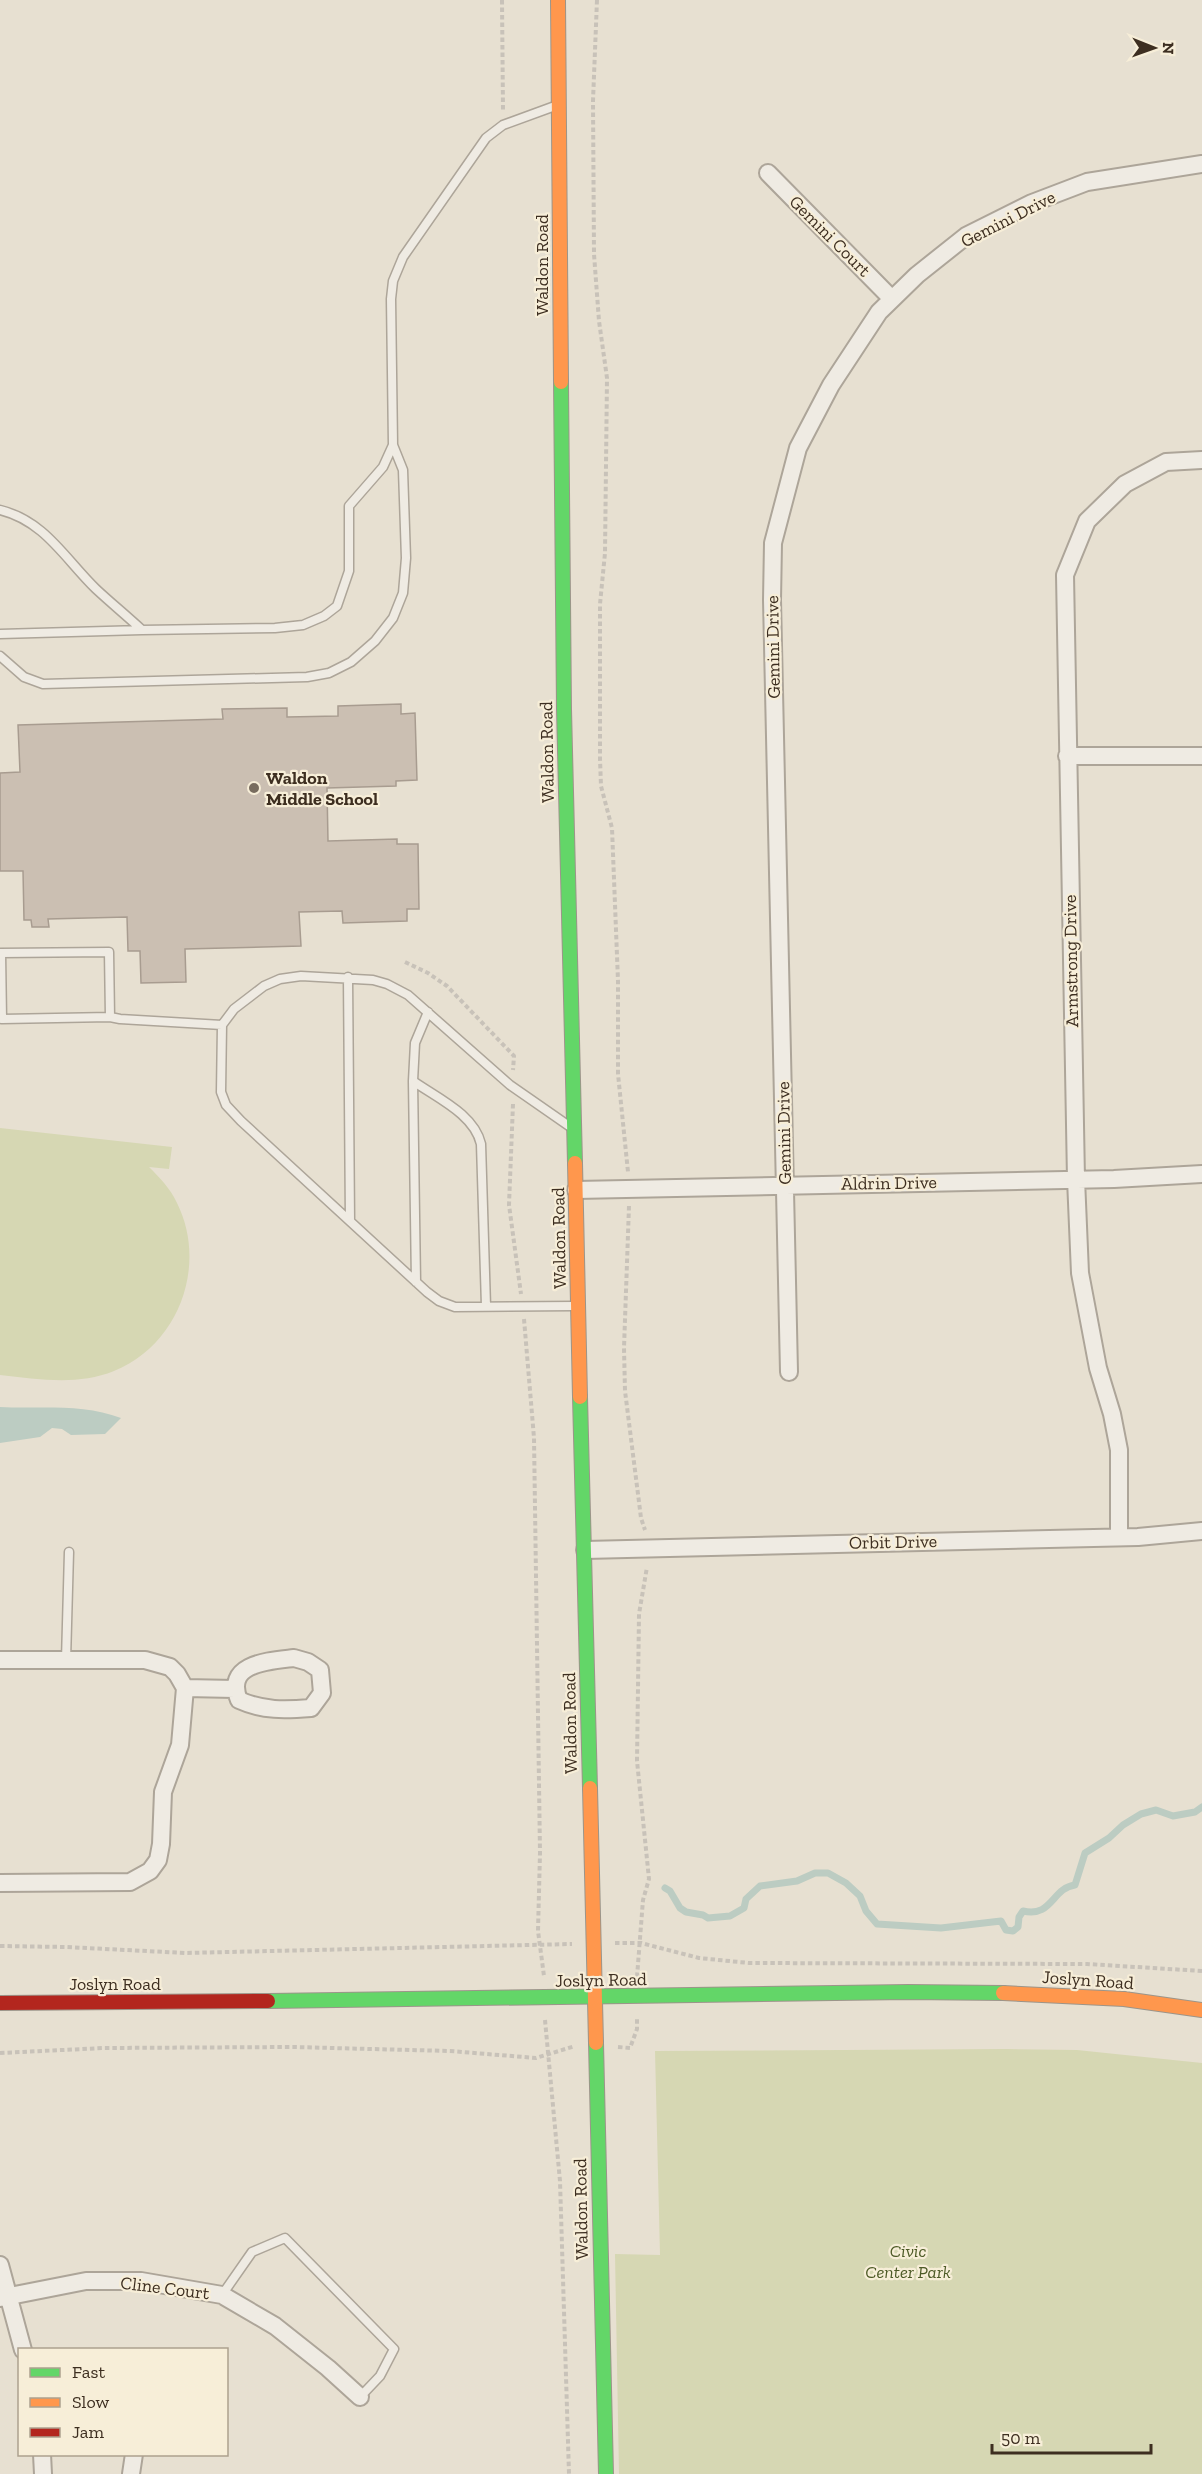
<svg xmlns="http://www.w3.org/2000/svg" width="1202" height="2474" font-family="'Zilla Slab',serif">
	<rect width="100%" height="100%" fill="#e7e0d1"/>
	<!-- green -->
	<path fill="#d6d7b3" d="M0 1128 172 1147 169 1169 149 1167C160 1178 170 1188 177 1203 208 1265 179 1345 114 1371 77 1386 38 1379 0 1375Z
		M1006 2049 1077 2050 1202 2063V2474H619L615 2254 660 2255 655 2051Z"/>
	<!-- water -->
	<path fill="#bcccc2" d="M0 1407C40 1409 83 1403 121 1418L105 1434 71 1435 62 1429 52 1428 40 1437 0 1443Z"/>
	<g fill="none" stroke-linecap="round" stroke-linejoin="round">
		<!-- stream -->
		<path stroke="#bcccc2" stroke-width="7" d="M665 1888 670 1891 680 1908 686 1912 703 1915 708 1918 730 1916 744 1908 746 1899 760 1886 797 1881 815 1873H828L846 1883 860 1896 866 1911 877 1924 941 1928 1001 1921 1006 1930 1013 1931 1018 1927 1019 1917 1023 1911C1052 1918 1052 1888 1075 1885L1085 1853 1109 1838 1123 1825 1141 1814 1156 1810 1173 1816 1195 1812 1202 1807"/>
	</g>
	<!-- building -->
	<path fill="#cbbfb2" stroke="#a89c90" stroke-width="1.5" d="M401 704V714L415 713 417 780 396 781V786L327 788 328 841 397 839V844H418L419 909H407V921L343 923 342 911 299 912 301 946 185 949 186 982 141 983 140 951H128L127 917 48 919 49 927H32L31 920H24L23 871H0V773L20 772 18 725 223 719 222 709 287 708V717L338 716V706Z"/>
	<g fill="none" stroke-linecap="round" stroke-linejoin="round">
		<defs>
			<path id="lane" d="M0 510C45 521 65 559 96 589 111 603 127 616 142 630L275 628 303 625 324 616 337 606 349 571V506L383 467 393 445
				M0 634 142 630
				M0 656 24 677 43 684 307 677 329 673 351 662 375 641 393 618 403 593 406 558 403 470 393 445 391 299 393 281 403 257 486 138 503 125 555 106
				M348 977 350 1221
				M428 1012 415 1043 413 1081C437 1098 474 1114 481 1144L486 1306
				M110 1017 109 952 1 953 2 1019 110 1017 120 1019 222 1025
				M413 1081 416 1282
				M569 1126 510 1085 408 995 387 984 373 980 301 976 280 979 264 986 234 1009 222 1025 221 1092 226 1105 241 1121 427 1292 439 1301 455 1307 575 1306
				M66 1660 69 1552
				M222 2295 252 2252 285 2238 394 2349 380 2376 360 2397"/>
			<path id="street" d="M768 173 892 299
				M1067 756H1202
				M576 1190 1114 1179 1202 1174
				M789 1372 772 600 773 543 798 448 831 385 879 312 917 275 966 236 1032 203 1087 182 1202 164
				M1119 1537V1450L1112 1414 1098 1368 1080 1273 1076 1179 1065 575 1087 521 1125 484 1166 462 1202 460
				M585 1550 1138 1537 1202 1531
				M294 1658 308 1662 320 1670 322 1693 311 1708C285 1710 263 1711 239 1700 224 1663 269 1661 294 1658Z
				M0 1660H145L170 1667 177 1674 185 1688 235 1689
				M0 1883 130 1882 150 1871 158 1860 161 1844 163 1792 180 1745 185 1688
				M0 2265 23 2350
				M0 2298 86 2281H141L222 2295 275 2326 328 2368 360 2397
				M42 2454 43 2474
				M131 2474 134 2454"/>
			<path id="fast" d="M561 382 564 709 575 1163
				M580 1397 590 1788
				M268 2001 908 1992 1003 1993
				M596 2043 606 2474"/>
			<path id="slow" d="M558 0 561 382
				M575 1163 580 1397
				M590 1788 596 2043
				M1003 1993 1124 1999 1202 2010"/>
			<path id="jam" d="M0 2003 268 2001"/>
		</defs>
		<!-- lane casing -->
		<use href="#lane" stroke="#ada599" stroke-width="11"/>
		<!-- street casing -->
		<use href="#street" stroke="#ada599" stroke-width="20"/>
		<!-- fast casing -->
		<use href="#fast" stroke="#9c958a" stroke-width="16"/>
		<!-- slow casing -->
		<use href="#slow" stroke="#9c958a" stroke-width="16"/>
		<!-- jam casing -->
		<use href="#jam" stroke="#9c958a" stroke-width="16"/>
		<!-- path -->
		<path stroke="#c8c2b9" stroke-width="4" stroke-dasharray="4.5 3" stroke-linecap="butt" d="M502 0 503 110
			M597 0 593 101 594 254 599 321 607 378 605 553 600 604V759L601 786 612 828 618 981V1074L628 1172
			M405 962 428 973 447 986 514 1056 513 1070
			M513 1104 509 1205 521 1294
			M629 1206 624 1348 625 1391 641 1518 645 1530
			M524 1319 534 1438 540 1853 538 1931 544 1976
			M615 1943H641L699 1958 749 1963 1087 1964 1202 1971
			M0 1946 67 1947 185 1953 572 1944
			M637 1977 643 1900 649 1879 637 1761 639 1614 647 1567
			M545 2020 560 2181 569 2474
			M618 2047 630 2048 637 2029V2017
			M0 2053 104 2048 293 2047 450 2051 536 2058 575 2046"/>
		<!-- lane -->
		<use href="#lane" stroke="#efebe3" stroke-width="8"/>
		<!-- street -->
		<use href="#street" stroke="#efebe3" stroke-width="16"/>
		<!-- fast -->
		<use href="#fast" stroke="#63d668" stroke-width="14"/>
		<!-- slow -->
		<use href="#slow" stroke="#ff974d" stroke-width="14"/>
		<!-- jam -->
		<use href="#jam" stroke="#b3261e" stroke-width="14"/>
	</g>
	<!-- markers -->
	<circle fill="#786c5e" stroke="#f7eed8" stroke-width="2" cx="254" cy="788" r="6"/>
	<g text-anchor="middle" dominant-baseline="central" stroke-width="4.5" stroke-linejoin="round" paint-order="stroke">
		<!-- street labels -->
		<g font-size="18" fill="#3d2e20" stroke="#f7eed8">
			<text transform="translate(1008 219) rotate(-27)">Gemini Drive</text>
			<text transform="translate(830 236) rotate(45)">Gemini Court</text>
			<text transform="translate(542 265) rotate(-90)">Waldon Road</text>
			<text transform="translate(773 647) rotate(-91)">Gemini Drive</text>
			<text transform="translate(547 752) rotate(-91)">Waldon Road</text>
			<text transform="translate(1071 961) rotate(-91)">Armstrong Drive</text>
			<text transform="translate(784 1133) rotate(-91)">Gemini Drive</text>
			<text transform="translate(889 1183) rotate(-1)">Aldrin Drive</text>
			<text transform="translate(559 1238) rotate(-91)">Waldon Road</text>
			<text transform="translate(893 1542) rotate(-1)">Orbit Drive</text>
			<text transform="translate(570 1723) rotate(-91)">Waldon Road</text>
			<text transform="translate(601 1980) rotate(-1)">Joslyn Road</text>
			<text transform="translate(1088 1980) rotate(4)">Joslyn Road</text>
			<text x="115" y="1984">Joslyn Road</text>
			<text transform="translate(581 2209) rotate(-91)">Waldon Road</text>
			<text transform="translate(165 2288) rotate(7)">Cline Court</text>
		</g>
		<!-- poi labels -->
		<g font-size="18" font-weight="bold" fill="#3d2e20" stroke="#f7eed8" text-anchor="start">
			<text x="266" y="778">Waldon<tspan x="266" dy="21">Middle School</tspan></text>
		</g>
		<!-- park labels -->
		<g font-size="18" font-style="italic" fill="#4d5a26" stroke="#f7eed8">
			<text x="908" y="2251">Civic<tspan x="908" dy="21">Center Park</tspan></text>
		</g>
	</g>
	<!-- legend -->
	<rect x="18" y="2348" width="210" height="108" fill="#f7eed8" stroke="#ada18e" stroke-width="1.5"/>
	<rect x="30" y="2368" width="30" height="9" fill="#63d668" stroke="#ada18e" stroke-width="1.5"/>
	<text x="72" y="2378" font-size="18" fill="#3d2e20">Fast</text>
	<rect x="30" y="2398" width="30" height="9" fill="#ff974d" stroke="#ada18e" stroke-width="1.5"/>
	<text x="72" y="2408" font-size="18" fill="#3d2e20">Slow</text>
	<rect x="30" y="2428" width="30" height="9" fill="#b3261e" stroke="#ada18e" stroke-width="1.5"/>
	<text x="72" y="2438" font-size="18" fill="#3d2e20">Jam</text>
	<!-- north arrow -->
	<g transform="translate(1154 48) rotate(91)" stroke="#f7eed8" stroke-width="4.5" paint-order="stroke">
	<path d="M0-4.5L10 22L0 15L-10 22Z" fill="#3d2e20"/>
	<text y="-9" font-size="16" font-weight="bold" text-anchor="middle" fill="#3d2e20">N</text>
	</g>
	<!-- scale -->
	<path d="M992 2444v9h159v-9" fill="none" stroke="#3d2e20" stroke-width="3"/>
	<text x="1001" y="2444" font-size="18" fill="#3d2e20" stroke="#f7eed8" stroke-width="4.5" paint-order="stroke">50 m</text>
</svg>
